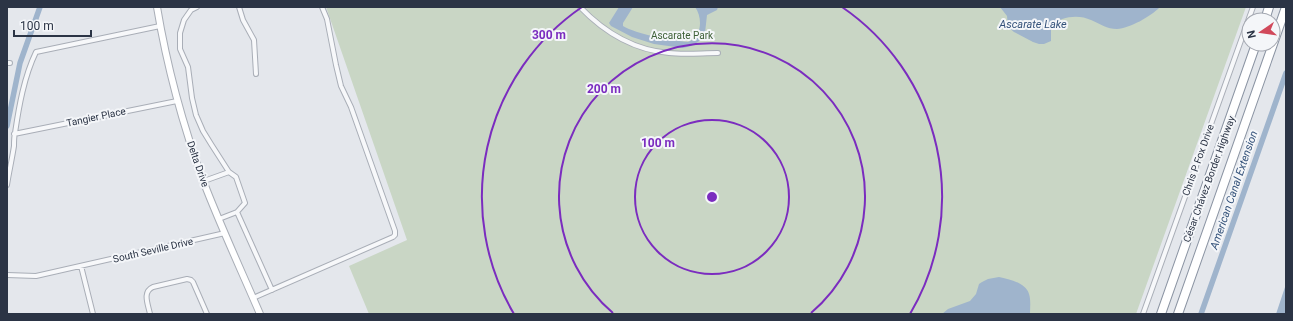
<svg xmlns="http://www.w3.org/2000/svg" width="1293" height="321" font-family="Roboto,sans-serif">
	<rect width="100%" height="100%" fill="#e4e7ec"/>
	<!-- green -->
	<path fill="#c9d6c5" d="M326 7H1246L1136 314H369L349 266 407 240Z"/>
	<!-- water -->
	<path fill="#9fb4cc" d="M619 7H633L623 23V26C636 34 672 41 688 42 702 37 703 18 695 7H718L717 10 707 15 705 33 701 40 691 46 683 48 654 44 632 37 611 26 609 23Z
		M1000 7H1160C1150 17 1130 28 1117 29 1107 29 1100 24 1091 20 1079 14 1061 16 1051 26V41L1044 44H1039L1033 42 1014 32 1008 27 1007 16Z
		M999 277C1009 279 1026 283 1029 294 1031 300 1030 308 1030 314H942L948 309 970 301 976 294 979 284 982 282 988 279Z
		M1286 284V314H1276Z"/>
	<g fill="none" stroke-linecap="round" stroke-linejoin="round">
		<!-- canal -->
		<path stroke="#9fb4cc" stroke-width="5.5" d="M7 126 20 63 40 7
			M1201 314 1286 73"/>
		<defs>
			<path id="minor" d="M197 7 191 10 184 20 180 33V49L188 67 192 98 196 115 203 131 211 144 229 172 236 177 245 203 237 212 219 219
				M239 7 243 20 254 40 256 74
				M580 7C604 32 634 50 669 53 685 55 702 53 718 53
				M7 63H10
				M14 134 177 101
				M204 181 229 172
				M7 185C9 172 12 159 14 146 14 142 14 137 15 133 19 106 24 77 36 52L160 26
				M237 212 272 290
				M81 266 93 314
				M7 275 36 276 225 233
				M253 298 393 237 395 235V231L351 107 341 86 336 65 327 19 322 7
				M150 314C148 304 142 292 153 287L187 279 191 280 193 282 207 314
				M1143 314 1253 7"/>
			<path id="secondary" d="M157 7C167 67 183 126 204 183 221 227 241 270 260 314"/>
			<path id="motorway" d="M1265 20 1269 7
				M1273 44 1286 7
				M1161 314 1256 44
				M1178 314 1273 44"/>
		</defs>
		<!-- minor casing -->
		<use href="#minor" stroke="#a9aeb7" stroke-width="6"/>
		<!-- secondary casing -->
		<use href="#secondary" stroke="#a9aeb7" stroke-width="8"/>
		<!-- motorway casing -->
		<use href="#motorway" stroke="#8b94a3" stroke-width="10"/>
		<!-- minor -->
		<use href="#minor" stroke="#f7f8fa" stroke-width="4"/>
		<!-- secondary -->
		<use href="#secondary" stroke="#fff" stroke-width="6"/>
		<!-- motorway -->
		<use href="#motorway" stroke="#fff" stroke-width="8"/>
	</g>
	<!-- distance rings -->
	<g fill="none" stroke="#7b2cbf" stroke-width="2">
		<circle cx="712" cy="197" r="77"/>
		<path d="M613 313A153 153 0 1 1 811 313"/>
		<path d="M514 314A230 230 0 0 1 582 7M842 7A230 230 0 0 1 910 314"/>
	</g>
	<g text-anchor="middle" dominant-baseline="central" stroke-width="4" stroke-linejoin="round" paint-order="stroke">
		<!-- park labels -->
		<g font-size="10" fill="#3f6138" stroke="#f4f6f9">
			<text x="682" y="35">Ascarate Park</text>
		</g>
		<!-- street labels -->
		<g font-size="10" fill="#2b3445" stroke="#f4f6f9">
			<text transform="translate(96 117) rotate(-12)">Tangier Place</text>
			<text transform="translate(1198 160) rotate(-70)">Chris P Fox Drive</text>
			<text transform="translate(198 164) rotate(71)">Delta Drive</text>
			<text transform="translate(1209 179) rotate(-70)">César Chávez Border Highway</text>
			<text transform="translate(153 250) rotate(-13)">South Seville Drive</text>
		</g>
		<!-- water labels -->
		<g font-size="11" font-style="italic" fill="#34527a" stroke="#f4f6f9">
			<text x="1033" y="24">Ascarate Lake</text>
			<text transform="translate(1234 190) rotate(-71)">American Canal Extension</text>
		</g>
	</g>
	<circle cx="712" cy="197" r="6" fill="#7b2cbf" stroke="#f4f6f9" stroke-width="2"/>
	<g font-size="12" text-anchor="middle" font-weight="bold" fill="#7b2cbf" stroke="#f4f6f9" stroke-width="4" stroke-linejoin="round" paint-order="stroke">
		<text x="549" y="39">300 m</text>
		<text x="604" y="93">200 m</text>
		<text x="658" y="147">100 m</text>
	</g>
	<!-- border -->
	<rect width="1293" height="321" fill="none" stroke="#2b3445" stroke-width="16"/>
	<!-- north arrow -->
	<g transform="translate(1261 32) rotate(257)"><circle r="19" fill="#f4f6f9" stroke="#a4a8b1"/>
	<path d="M0-3L7 15L0 10L-7 15Z" fill="#d1495b"/>
	<text y="-6" font-size="11" font-weight="bold" text-anchor="middle" fill="#2b3445">N</text>
	</g>
	<!-- scale -->
	<path d="M14 30v6h77v-6" fill="none" stroke="#2b3445" stroke-width="2"/>
	<text x="20" y="30" font-size="12" fill="#2b3445" stroke="#f4f6f9" stroke-width="3" paint-order="stroke">100 m</text>
</svg>
